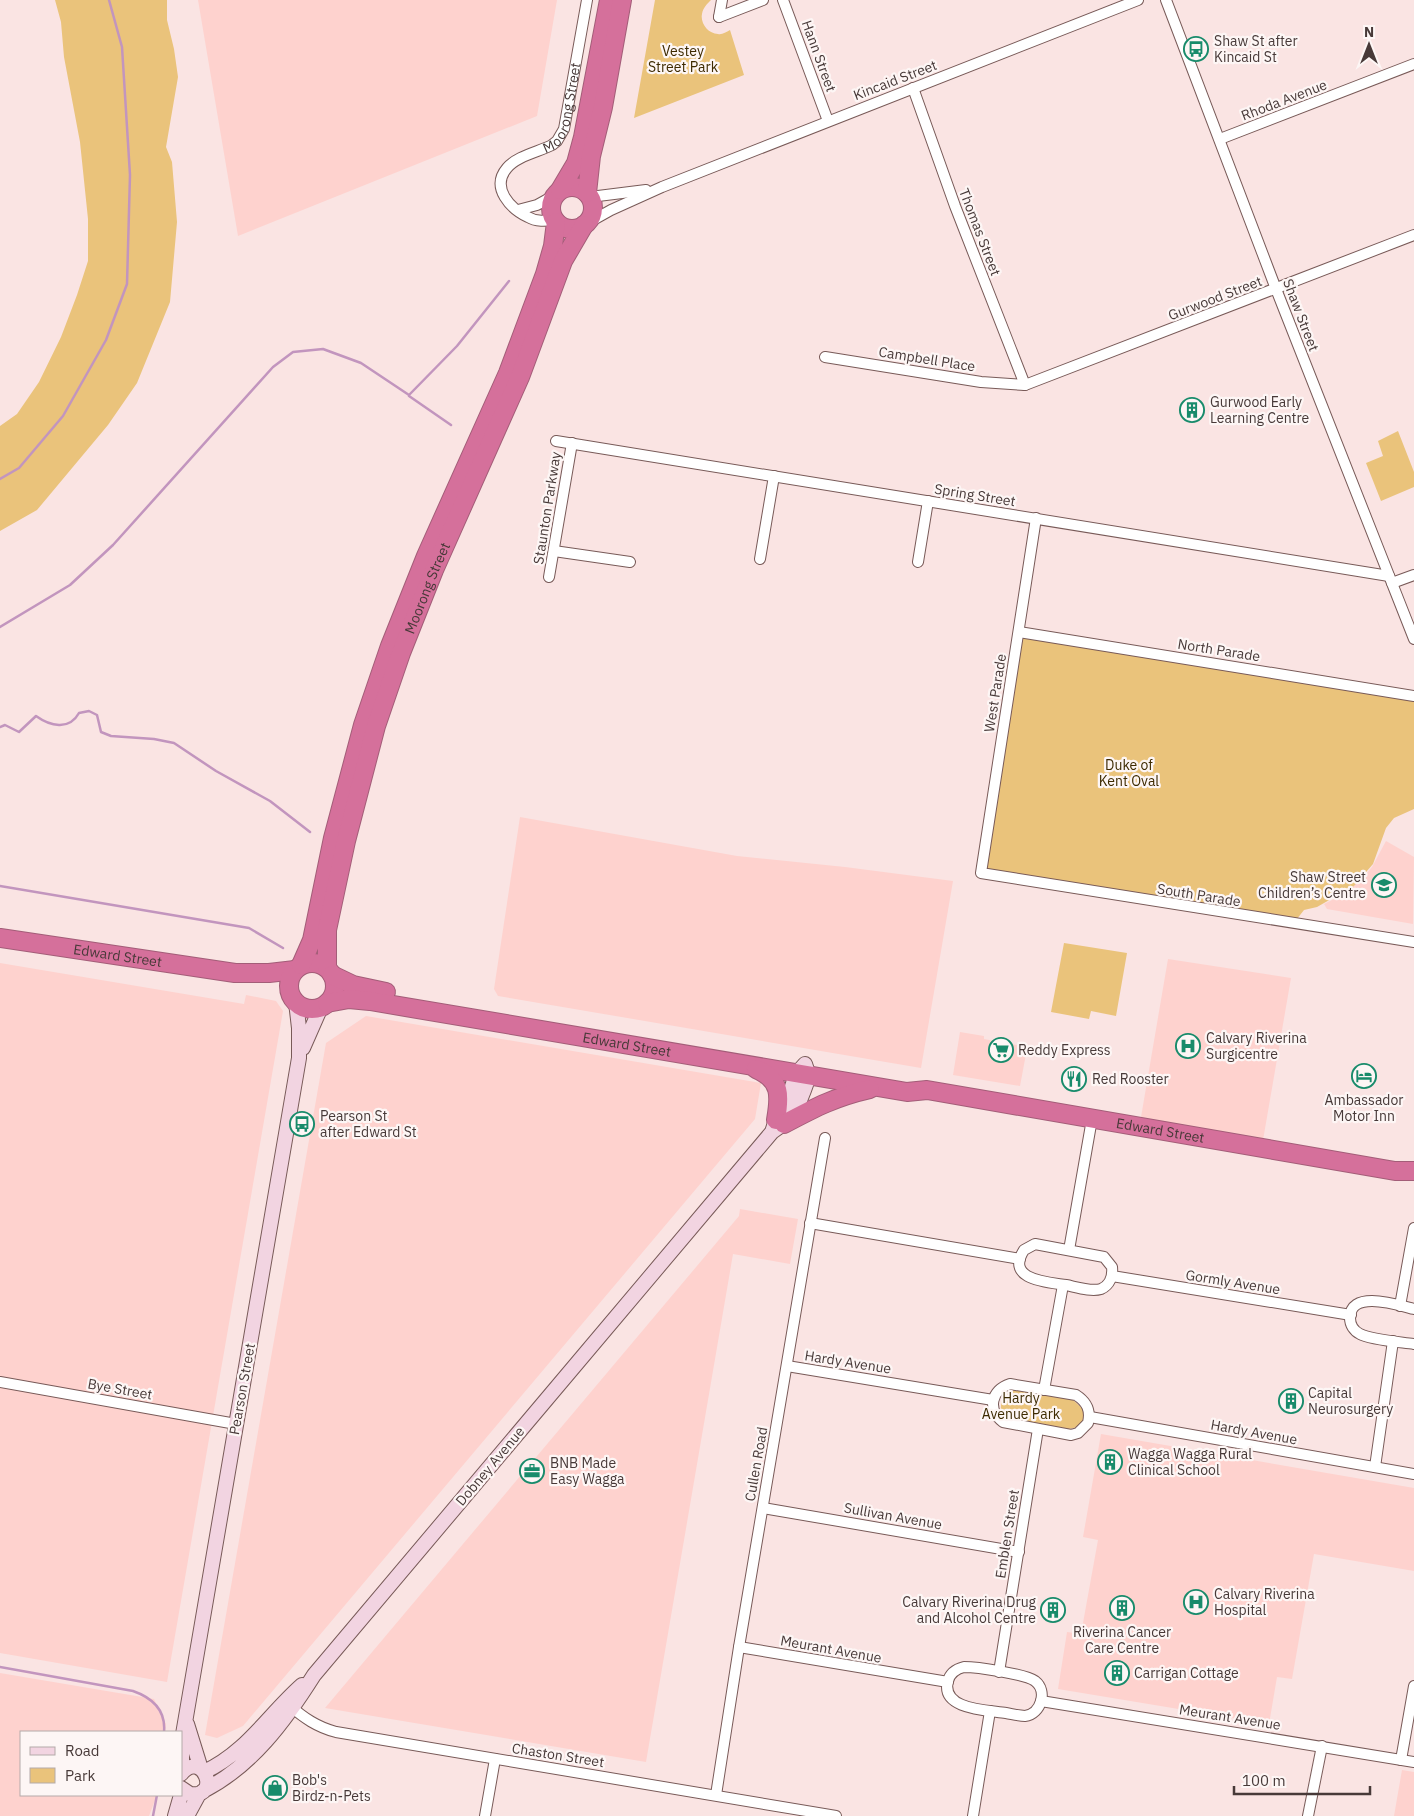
<svg xmlns="http://www.w3.org/2000/svg" width="1414" height="1816" font-family="'IBM Plex Sans',sans-serif">
	<rect width="100%" height="100%" fill="#fae4e3"/>
	<!-- built -->
	<path fill="#fed2ce" d="M198 0H557L537 116 238 236Z
		M520 817 737 856 845 867 953 881 921 1068 498 996 494 989Z
		M1386 841 1414 857 1413 924 1327 909 1324 904 1340 896 1361 880 1372 867Z
		M1168 959 1291 978 1262 1146 1140 1123Z
		M0 963 244 1004 246 995 276 1001 283 1011 167 1682 0 1653Z
		M366 1016 761 1083 755 1119 243 1726 217 1738 205 1735 326 1043Z
		M960 1032 984 1036V1039L1022 1046 1021 1053 1026 1054 1020 1086 953 1075Z
		M740 1209 798 1219 790 1264 733 1254 646 1762 325 1708 739 1216Z
		M1101 1434 1414 1488V1571L1314 1554 1292 1679 1277 1677 1269 1724 1058 1689 1067 1632 1081 1634 1098 1540 1083 1537Z
		M0 1673 154 1699 166 1724 165 1732H21V1795H157L149 1816H0Z
		M1402 1770 1414 1772V1816H1394Z"/>
	<!-- green -->
	<path fill="#eac37b" d="M55 0H167V20L174 49 178 77 166 147 172 162 177 222 170 302 137 383 108 425 37 510 0 531V426L17 414 39 382 61 337 77 295 88 261V219L80 142 64 57 61 22Z
		M655 0H711C707 4 703 8 702 14 700 23 708 34 718 34 722 35 726 32 730 30L744 75 634 118Z
		M1398 431 1414 472V487L1381 501 1366 463 1383 456 1378 441Z
		M1019 632 1414 696V809L1394 818 1386 828 1373 864 1354 886 1317 907 1304 910 1293 924 981 873Z
		M1064 943 1127 953 1116 1016 1091 1011 1089 1019 1051 1012Z
		M1018 1390 1071 1398 1084 1410 1085 1420 1078 1427 1064 1430 1009 1418 1001 1410C1000 1397 1006 1392 1018 1390Z"/>
	<g fill="none" stroke-linecap="round" stroke-linejoin="round">
		<!-- stream -->
		<path stroke="#c295be" stroke-width="2.5" d="M409 396 451 425
			M0 479 19 468 63 416 106 340 127 284 130 175 122 47 109 0
			M0 627 70 585 113 545 273 367 293 352 323 349 361 363 409 395 457 346 509 281
			M0 727 5 725 19 732 36 716C50 726 69 731 79 713L89 711 97 715 101 732 111 736 154 739 174 743 216 771 270 801 310 832
			M0 886 249 928 283 948
			M0 1667 133 1691C153 1698 166 1710 164 1732
			M153 1816 157 1795"/>
		<defs>
			<g id="street">
				<path d="M783 0 828 121"/>
				<path d="M1166 0 1276 289 1414 639"/>
				<path d="M719 17 763 0"/>
				<path d="M719 17 722 0"/>
				<path d="M913 88 955 206 1025 385"/>
				<path d="M1220 139 1414 64"/>
				<path d="M590 197 646 190"/>
				<path d="M518 210 537 205 555 195"/>
				<path id="s1" d="M555 220C546 221 536 222 528 217 511 209 490 188 507 168 517 156 538 152 552 145L557 141 564 129 587 0"/>
				<path d="M586 224 611 210 662 187 1138 0"/>
				<path d="M825 357 981 382 1025 385 1414 235"/>
				<path d="M556 441 1389 576"/>
				<path d="M1036 518 981 873 1414 942"/>
				<path d="M554 551 630 562"/>
				<path d="M760 559 774 476"/>
				<path d="M918 562 928 501"/>
				<path d="M549 577 572 443"/>
				<path d="M1392 583 1414 575"/>
				<path d="M1019 632 1414 696"/>
				<path d="M810 1223 1020 1259"/>
				<path d="M1035 1244 1104 1257 1112 1267C1113 1276 1110 1285 1101 1289 1091 1292 1076 1287 1066 1285 1047 1282 1005 1280 1024 1250Z"/>
				<path d="M1069 1250 1092 1119"/>
				<path d="M1112 1276 1351 1315"/>
				<path d="M1400 1306 1414 1228"/>
				<path d="M1414 1309C1398 1305 1350 1289 1350 1318 1350 1325 1354 1331 1360 1334 1371 1340 1400 1342 1414 1344"/>
				<path d="M787 1366 993 1400"/>
				<path d="M0 1382 236 1424"/>
				<path d="M1010 1384 1076 1395C1087 1402 1091 1410 1088 1423L1078 1433 1071 1435 1003 1422C987 1410 991 1390 1010 1384Z"/>
				<path d="M1044 1390 1063 1285"/>
				<path d="M1090 1417 1414 1474"/>
				<path d="M1375 1467 1393 1341"/>
				<path d="M763 1508 1019 1552"/>
				<path d="M739 1647 948 1682"/>
				<path d="M964 1667C977 1667 1025 1674 1035 1681 1048 1691 1041 1714 1025 1716 1019 1716 1012 1714 1006 1713 988 1710 940 1710 948 1681 950 1673 956 1669 964 1667Z"/>
				<path d="M999 1672 1038 1429"/>
				<path d="M1041 1701 1414 1762"/>
				<path d="M289 1705C304 1718 317 1727 336 1732L836 1816"/>
				<path d="M1401 1760 1414 1686"/>
				<path d="M716 1795 739 1647 825 1138"/>
				<path d="M485 1816 495 1759"/>
				<path d="M973 1816 990 1711"/>
				<path d="M1308 1816 1322 1746"/>
			</g>
			<path id="secondary" d="M303 1048 321 1007
				M187 1724 201 1769
				M182 1772V1740L299 1058V1028L296 1002
				M204 1772C247 1752 268 1715 302 1685
				M181 1774C202 1748 223 1798 190 1794L181 1788
				M203 1791C252 1766 285 1721 314 1675L772 1132C796 1117 800 1102 809 1076L805 1064 796 1074 786 1106 776 1120 772 1132
				M175 1816 181 1795
				M187 1816 199 1794"/>
			<g id="highway">
				<circle cx="572" cy="208" r="21"/>
				<path d="M560 190 576 163 583 137 609 0"/>
				<path d="M587 193 591 156 603 107 622 0"/>
				<path id="s2" d="M0 938 235 973H269L295 970"/>
				<circle cx="312" cy="986" r="23"/>
				<path d="M301 965 312 940 333 838 363 725 390 646 426 556 508 373 545 274 553 246 556 222"/>
				<path id="s3" d="M327 968V930L346 841 376 726 401 653 434 570 520 377 563 261 584 225"/>
				<path d="M332 975 353 985 386 992"/>
				<path id="s4" d="M327 1003 349 999 370 1001 907 1092 927 1090 1395 1171H1414"/>
				<path d="M756 1069C782 1080 780 1097 776 1120"/>
				<path d="M784 1124C816 1107 835 1097 870 1089"/>
			</g>
		</defs>
		<!-- street casing -->
		<use href="#street" stroke="#785a58" stroke-width="12"/>
		<!-- secondary casing -->
		<use href="#secondary" stroke="#785a58" stroke-width="16"/>
		<!-- highway casing -->
		<use href="#highway" stroke="#a35d78" stroke-width="20"/>
		<!-- street -->
		<use href="#street" stroke="#fff" stroke-width="10"/>
		<!-- secondary -->
		<use href="#secondary" stroke="#f2d4e1" stroke-width="14"/>
		<!-- highway -->
		<use href="#highway" stroke="#d5709b" stroke-width="18"/>
	</g>
	<!-- icons -->
	<defs>
		<symbol id="bus-ring" viewBox="-11 -11 22 22"><circle r="9.5" fill="#fdf6f5" stroke="#188b6b" stroke-width="1.5"/><path d="M-5-6H5V4H4V6H2V4H-2V6H-4V4H-5ZM-3.5-4V0h7V-4ZM-3.5 1.2v1.5H-2V1.2ZM2 1.2v1.5H3.5V1.2Z" fill="#188b6b"/></symbol>
		<symbol id="building-ring" viewBox="-11 -11 22 22"><circle r="9.5" fill="#fdf6f5" stroke="#188b6b" stroke-width="1.5"/><path d="M-4-6H4V6H1V3H-1V6H-4ZM-2.5-4.3h1.7v1.8h-1.7ZM.8-4.3h1.7v1.8H.8ZM-2.5-1h1.7V.8h-1.7ZM.8-1h1.7V.8H.8Z" fill="#188b6b"/></symbol>
		<symbol id="school-ring" viewBox="-11 -11 22 22"><circle r="9.5" fill="#fdf6f5" stroke="#188b6b" stroke-width="1.5"/><path d="M0-5L7-2L0 1L-7-2ZM-4 1L0 2.5L4 1V4Q0 6-4 4Z" fill="#188b6b"/></symbol>
		<symbol id="hospital-ring" viewBox="-11 -11 22 22"><circle r="9.5" fill="#fdf6f5" stroke="#188b6b" stroke-width="1.5"/><path d="M-5-5h3v3.5h4V-5h3V5h-3V1.5h-4V5h-3Z" fill="#188b6b"/></symbol>
		<symbol id="supermarket-ring" viewBox="-11 -11 22 22"><circle r="9.5" fill="#fdf6f5" stroke="#188b6b" stroke-width="1.5"/><path d="M-6-5.5h2.5l.6 2H6L4.5 2H-2.5L-4.4-4H-6ZM-1.5 3.2a1.3 1.3 0 1 0 .1 0ZM3 3.2a1.3 1.3 0 1 0 .1 0Z" fill="#188b6b"/></symbol>
		<symbol id="hotel-ring" viewBox="-11 -11 22 22"><circle r="9.5" fill="#fdf6f5" stroke="#188b6b" stroke-width="1.5"/><path d="M-6-4.5h1.5V1H6V5H4.5V3h-9V5H-6ZM-4 0a1.8 1.8 0 1 1 3.6 0ZM.5 0V-2.5h3Q6-2.5 6 0Z" fill="#188b6b"/></symbol>
		<symbol id="restaurant-ring" viewBox="-11 -11 22 22"><circle r="9.5" fill="#fdf6f5" stroke="#188b6b" stroke-width="1.5"/><path d="M-5-6h1v4h1v-4h1v4h1v-4h1v5L-1.5 .5V6h-2V.5L-5-1ZM5-6V6H3V1.5H1.5Q1.5-4 5-6Z" fill="#188b6b"/></symbol>
		<symbol id="office-ring" viewBox="-11 -11 22 22"><circle r="9.5" fill="#fdf6f5" stroke="#188b6b" stroke-width="1.5"/><path d="M-6-3h4V-5.5h4V-3h4V5H-6ZM-1-4.5V-3h2v-1.5ZM-6 0V1H6V0Z" fill="#188b6b"/></symbol>
		<symbol id="shop-ring" viewBox="-11 -11 22 22"><circle r="9.5" fill="#fdf6f5" stroke="#188b6b" stroke-width="1.5"/><path d="M-5-2.5h2.3a2.7 3.5 0 0 1 5.4 0H5L5.5 6h-11ZM-1.5-2.5h3a1.5 2.3 0 0 0-3 0Z" fill="#188b6b"/></symbol>
	</defs>
	<g fill-rule="evenodd">
		<use href="#bus-ring" x="1182" y="35" width="28" height="28"/>
		<use href="#building-ring" x="1178" y="396" width="28" height="28"/>
		<use href="#school-ring" x="1370" y="871" width="28" height="28"/>
		<use href="#hospital-ring" x="1174" y="1032" width="28" height="28"/>
		<use href="#supermarket-ring" x="987" y="1036" width="28" height="28"/>
		<use href="#hotel-ring" x="1350" y="1062" width="28" height="28"/>
		<use href="#restaurant-ring" x="1060" y="1065" width="28" height="28"/>
		<use href="#bus-ring" x="288" y="1110" width="28" height="28"/>
		<use href="#building-ring" x="1277" y="1387" width="28" height="28"/>
		<use href="#building-ring" x="1096" y="1448" width="28" height="28"/>
		<use href="#office-ring" x="518" y="1457" width="28" height="28"/>
		<use href="#hospital-ring" x="1182" y="1588" width="28" height="28"/>
		<use href="#building-ring" x="1108" y="1594" width="28" height="28"/>
		<use href="#building-ring" x="1039" y="1596" width="28" height="28"/>
		<use href="#building-ring" x="1103" y="1659" width="28" height="28"/>
		<use href="#shop-ring" x="261" y="1774" width="28" height="28"/>
	</g>
	<g text-anchor="middle" dominant-baseline="central" stroke-width="4.5" stroke-linejoin="round" paint-order="stroke">
		<!-- poi labels -->
		<g font-size="14" fill="#473938" stroke="#fdf6f5" text-anchor="start">
			<text x="1214" y="41">Shaw St after<tspan x="1214" dy="16">Kincaid St</tspan></text>
			<text x="1210" y="402">Gurwood Early<tspan x="1210" dy="16">Learning Centre</tspan></text>
			<text x="1366" y="877" text-anchor="end">Shaw Street<tspan x="1366" dy="16">Children’s Centre</tspan></text>
			<text x="1206" y="1038">Calvary Riverina<tspan x="1206" dy="16">Surgicentre</tspan></text>
			<text x="1018" y="1050">Reddy Express</text>
			<text x="1092" y="1079">Red Rooster</text>
			<text x="1364" y="1100" text-anchor="middle">Ambassador<tspan x="1364" dy="16">Motor Inn</tspan></text>
			<text x="320" y="1116">Pearson St<tspan x="320" dy="16">after Edward St</tspan></text>
			<text x="1308" y="1393">Capital<tspan x="1308" dy="16">Neurosurgery</tspan></text>
			<text x="1128" y="1454">Wagga Wagga Rural<tspan x="1128" dy="16">Clinical School</tspan></text>
			<text x="550" y="1463">BNB Made<tspan x="550" dy="16">Easy Wagga</tspan></text>
			<text x="1214" y="1594">Calvary Riverina<tspan x="1214" dy="16">Hospital</tspan></text>
			<text x="1036" y="1602" text-anchor="end">Calvary Riverina Drug<tspan x="1036" dy="16">and Alcohol Centre</tspan></text>
			<text x="1122" y="1632" text-anchor="middle">Riverina Cancer<tspan x="1122" dy="16">Care Centre</tspan></text>
			<text x="1134" y="1673">Carrigan Cottage</text>
			<text x="292" y="1780">Bob's<tspan x="292" dy="16">Birdz-n-Pets</tspan></text>
		</g>
		<!-- park labels -->
		<g font-size="14" fill="#3d2a00" stroke="#fdf6f5">
			<text x="683" y="51">Vestey<tspan x="683" dy="16">Street Park</tspan></text>
			<text x="1129" y="765">Duke of<tspan x="1129" dy="16">Kent Oval</tspan></text>
			<text x="1021" y="1398">Hardy<tspan x="1021" dy="16">Avenue Park</tspan></text>
		</g>
		<!-- street labels -->
		<g font-size="14" fill="#473938" stroke="#fdf6f5">
			<text transform="translate(819 56) rotate(70)">Hann Street</text>
			<text transform="translate(895 80) rotate(-21)">Kincaid Street</text>
			<text transform="translate(1284 100) rotate(-21)">Rhoda Avenue</text>
			<text stroke="none"><textPath href="#s1" startOffset="180">Moorong Street</textPath></text>
			<text transform="translate(980 232) rotate(69)">Thomas Street</text>
			<text transform="translate(1215 298) rotate(-21)">Gurwood Street</text>
			<text transform="translate(1301 315) rotate(69)">Shaw Street</text>
			<text transform="translate(927 359) rotate(9)">Campbell Place</text>
			<text transform="translate(975 495) rotate(9)">Spring Street</text>
			<text transform="translate(547 508) rotate(-81)">Staunton Parkway</text>
			<text stroke="none"><textPath href="#s3" startOffset="395">Moorong Street</textPath></text>
			<text transform="translate(1219 650) rotate(9)">North Parade</text>
			<text transform="translate(995 693) rotate(-81)">West Parade</text>
			<text transform="translate(1199 895) rotate(9)">South Parade</text>
			<text stroke="none"><textPath href="#s2" startOffset="119">Edward Street</textPath></text>
			<text stroke="none"><textPath href="#s4" startOffset="304">Edward Street</textPath></text>
			<text stroke="none"><textPath href="#s4" startOffset="845">Edward Street</textPath></text>
			<text transform="translate(1233 1282) rotate(9)">Gormly Avenue</text>
			<text transform="translate(848 1362) rotate(9)">Hardy Avenue</text>
			<text transform="translate(120 1389) rotate(10)">Bye Street</text>
			<text transform="translate(242 1389) rotate(-80)">Pearson Street</text>
			<text transform="translate(1254 1432) rotate(10)">Hardy Avenue</text>
			<text transform="translate(756 1464) rotate(-80)">Cullen Road</text>
			<text transform="translate(490 1466) rotate(-50)">Dobney Avenue</text>
			<text transform="translate(893 1516) rotate(10)">Sullivan Avenue</text>
			<text transform="translate(1007 1534) rotate(-81)">Emblen Street</text>
			<text transform="translate(831 1649) rotate(10)">Meurant Avenue</text>
			<text transform="translate(1230 1717) rotate(9)">Meurant Avenue</text>
			<text transform="translate(558 1755) rotate(9)">Chaston Street</text>
		</g>
	</g>
	<!-- legend -->
	<rect x="20" y="1731" width="162" height="65" fill="#fdf6f5" stroke="#b4aaa9"/>
	<rect x="30" y="1747" width="25" height="8" fill="#f2d4e1" stroke="#b4aaa9"/>
	<text x="65" y="1756" font-size="15" fill="#473938">Road</text>
	<rect x="30" y="1768" width="25" height="15" fill="#eac37b" stroke="#b4aaa9"/>
	<text x="65" y="1781" font-size="15" fill="#473938">Park</text>
	<!-- north arrow -->
	<g transform="translate(1369 45)" stroke="#fdf6f5" stroke-width="4" paint-order="stroke">
	<path d="M0-4L9 19L0 12L-9 19Z" fill="#473938"/>
	<text y="-8" font-size="14" font-weight="bold" text-anchor="middle" fill="#473938">N</text>
	</g>
	<!-- scale -->
	<path d="M1234 1786v8h136v-8" fill="none" stroke="#473938" stroke-width="2.5"/>
	<text x="1242" y="1786" font-size="15" fill="#473938" stroke="#fdf6f5" stroke-width="4" paint-order="stroke">100 m</text>
</svg>
